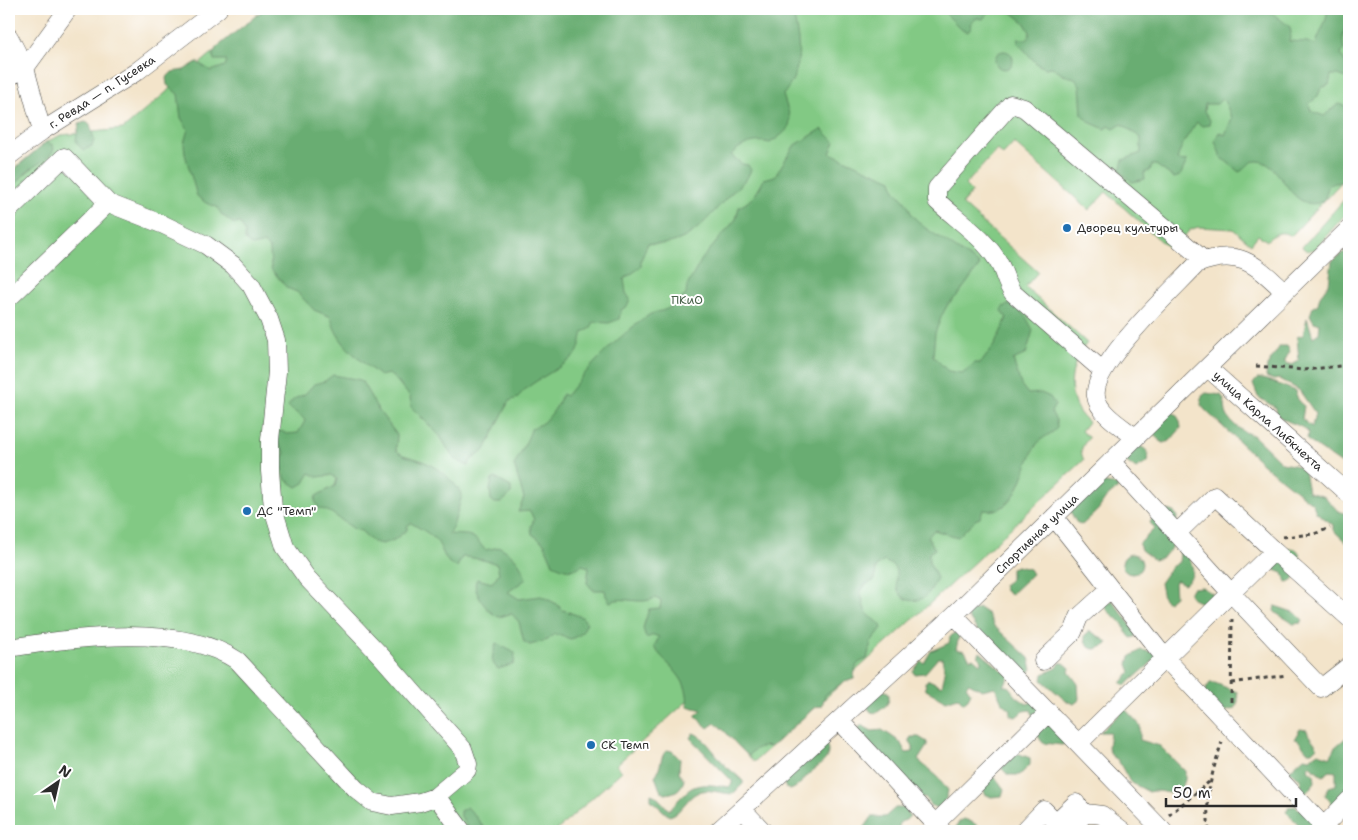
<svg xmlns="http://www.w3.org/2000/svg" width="1358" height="840" font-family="'Shantell Sans',sans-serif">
	<rect width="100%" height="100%" fill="#fff"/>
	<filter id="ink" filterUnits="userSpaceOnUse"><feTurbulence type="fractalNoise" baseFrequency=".02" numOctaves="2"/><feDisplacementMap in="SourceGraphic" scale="10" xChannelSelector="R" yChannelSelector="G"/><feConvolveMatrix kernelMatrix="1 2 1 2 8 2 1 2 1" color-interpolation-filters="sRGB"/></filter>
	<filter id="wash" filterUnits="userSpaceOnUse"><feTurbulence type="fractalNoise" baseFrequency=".0096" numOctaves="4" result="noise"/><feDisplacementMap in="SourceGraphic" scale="20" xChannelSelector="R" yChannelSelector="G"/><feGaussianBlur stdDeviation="1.12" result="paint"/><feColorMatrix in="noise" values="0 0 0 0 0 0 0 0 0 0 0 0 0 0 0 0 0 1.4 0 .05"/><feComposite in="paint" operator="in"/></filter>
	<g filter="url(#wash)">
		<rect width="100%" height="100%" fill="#f3e4ca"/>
		<!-- green -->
		<path fill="#82c984" stroke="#567a58" d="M264 9H1349V174L1291 236C1282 230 1274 233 1267 241L1258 235 1251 244 1233 229 1198 227 1190 230 1171 250 1106 192 1089 210 1014 143 1003 155 997 150 965 185 972 192 962 204 1038 272 1025 287 1087 343C1068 365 1064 402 1088 422L1081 431 1089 438C1082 445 1079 451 1084 460L909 623 754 762 693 696 616 765 622 771 556 831H9V173L46 142 61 135 123 129Z
			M1349 194V210L1315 249 1307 251 1302 247Z"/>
		<!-- forest -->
		<path fill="#69ad72" stroke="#4a6c4e" d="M264 9H795C793 20 797 28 798 40 800 62 797 77 783 95 792 123 796 126 770 143 755 139 741 144 731 155L742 164 748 165 751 170 747 178C739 186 730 194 722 203 701 226 683 249 648 243L641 260V267L624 279 626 293 630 299 627 306 621 310 619 319 609 323 594 322 590 329 583 332C581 338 580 350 576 354 563 369 525 383 518 398L509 401 485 450 471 460 468 466 454 459 440 436 411 407 410 396C401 388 399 380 388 374L380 376C359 359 336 343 331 317L314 310 297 292 287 288 271 269 270 250 264 243 252 246 245 240V232L240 223 234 224 222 215 217 207 206 203 197 196 185 154 184 143 188 129 181 118 178 94 167 85 166 78 172 72 184 70 197 62 211 71 225 66 227 60H214L213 55 216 48Z
			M941 9H992L983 19 977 18 972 22 971 28 968 32 962 30Z
			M1007 9H1270L1272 13 1290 27 1291 33 1289 41 1307 42 1316 45C1319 31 1328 23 1327 9H1344C1350 23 1339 35 1344 49L1341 55 1349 68V79L1338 75H1331L1329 85 1321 88 1318 96 1309 104 1311 111 1324 116 1338 104 1349 107V181L1329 184 1324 201C1290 216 1284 164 1259 161 1248 160 1247 169 1239 172L1221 157 1215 141 1219 132 1225 135 1232 118 1223 98 1217 104H1205L1204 111 1210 120 1209 125 1202 126 1197 122C1188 135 1181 144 1177 160L1187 161 1180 176 1174 178 1156 165H1152L1150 170 1144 173 1145 179 1132 182 1120 171 1123 160 1141 153V138L1122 124 1114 129 1109 126 1105 129 1091 123 1082 114 1080 85 1075 78 1063 75 1052 67 1045 68 1037 64 1018 43V39H1028L1030 32 1024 22Z
			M995 60a9 9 0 1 1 18 0a9 9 0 1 1-18 0Z
			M85 122 90 124 94 140 92 146 84 150C71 142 78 136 79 124Z
			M822 129 835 142 830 153 892 180 895 190 907 204 912 215 924 227 980 265 958 295 948 304 942 315 935 333 933 356 948 371 962 373 975 363H981L995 344 1007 318 1002 312 1003 307C1018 299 1027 319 1033 330L1026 354 1013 360 1021 385 1028 394 1041 393 1050 397 1055 405 1051 412 1056 420 1057 428C1051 435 1043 436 1037 444 1022 466 1020 516 983 510L980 518 975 520 958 537 934 530 928 537 935 549 929 553V562L937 578C934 584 930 593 924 597 913 605 899 599 897 586 895 580 898 573 894 567 892 564 887 563 884 561L876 567 875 580 865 585 860 593C864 599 862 607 867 613 872 619 880 621 882 628L871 642 867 659C855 663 855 667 854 679L842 683 825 695 822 706 815 707 771 747C761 745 754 748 749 756 736 746 728 732 715 723L708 728 695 716 702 710 687 706C691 679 668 667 654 647L659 637 654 635 646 638 643 628 649 609 660 608 661 601 655 598C640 606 624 595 610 602L606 596 605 590H593L587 583 589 567 582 565C571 573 564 569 553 564L544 543 532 534 531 526 534 520 530 511 518 512 524 498 514 465C517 461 531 433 531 429 547 423 557 409 562 394L566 396C590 366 615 339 646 317 652 312 660 312 667 309 674 306 680 299 686 295L687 286 702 259 736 219 739 207C752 201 758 192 764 179L775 176 794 146Z
			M46 142 53 145 54 150C46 161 36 164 26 173 19 179 17 185 9 190V174Z
			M1349 249V469L1307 440 1308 432C1299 423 1286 423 1277 415L1276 408 1258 397 1253 384 1257 379C1264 377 1287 388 1295 391L1299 402 1304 406 1302 419 1312 427 1315 413 1299 390 1279 379 1274 380 1266 377 1267 366 1280 346H1287L1290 351 1284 362 1292 365 1299 361 1297 337 1303 335 1307 318 1313 337 1319 333 1320 324 1314 322 1310 315 1313 307 1318 304 1320 296 1329 284 1332 261Z
			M333 375 361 380 379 411 397 435 396 450C404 457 408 456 417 459 435 465 453 478 462 495L453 527 448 534C470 536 471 531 485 550L500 547C514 555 521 563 526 579L508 592 519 599 541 596 555 603 563 610 582 617 587 623 581 634 571 639 554 634 548 640 530 645 524 642 519 622 512 614C507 614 504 616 500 617 491 617 469 590 477 579L492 583 499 573 497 564C493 562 466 556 462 557L457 567C443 564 444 548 435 539 428 532 419 528 411 523L407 526V530L394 540 382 544 373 542 361 531 354 529 330 512 319 508 315 501 316 496 335 486 337 479 332 475 318 477 310 473 304 483 297 487 286 480 281 465 285 452 275 440V433L281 431 287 434 298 433 305 421C301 413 293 413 288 406L294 399 305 394 314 384 325 381Z
			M1206 393 1221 395C1227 402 1224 408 1227 415 1230 423 1245 434 1253 435L1282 463 1297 466 1304 471 1308 492 1325 497 1338 511 1349 515V545L1333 530V525L1316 512 1313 504 1265 466 1205 410 1201 405 1202 396Z
			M1170 411C1178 415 1180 419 1181 428L1170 441 1163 443C1144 431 1159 422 1170 411Z
			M1135 446C1146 446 1150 453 1148 462L1136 469 1125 461 1124 457Z
			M495 478 511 487V494L501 503H495L491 500 490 489 492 480Z
			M1100 482 1117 485 1118 488 1106 498 1098 510 1082 525 1076 522 1069 509Z
			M1162 510 1172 511 1177 515C1176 534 1175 556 1154 560L1141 550 1139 544 1155 528 1150 523 1153 517Z
			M1289 548C1296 548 1299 550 1300 557 1296 565 1298 574 1293 581L1286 582 1283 573 1275 570 1272 562Z
			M1184 550C1192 563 1199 574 1184 584L1176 580 1174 583 1175 596 1168 602 1163 598 1160 583 1171 567 1179 562 1180 552Z
			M1122 564a10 10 0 1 1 20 0a10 10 0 1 1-20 0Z
			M1017 566 1029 569 1032 574 1011 594 1005 591 1003 585 1011 579V568Z
			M1202 587 1213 594 1206 605 1193 599 1189 594 1192 588Z
			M1112 600 1136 632 1135 637 1131 638C1126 633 1125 628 1122 623 1116 616 1106 613 1104 604Z
			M1275 606 1296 613 1303 620 1301 623 1293 624C1287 618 1278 616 1274 611Z
			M979 608 988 614 994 626 1029 658 1032 669 1027 675 1021 676 995 646V641L980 634 968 617 971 611Z
			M1090 631 1108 642 1106 645 1096 649C1088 650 1084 641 1085 635Z
			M954 633H958L959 637 956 649 965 651 970 659 973 658 980 664 982 660 978 656 980 652 1009 676 1004 686H1008L1017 697 1027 704 1034 701 1067 742 1062 745 1043 743C1035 735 1035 720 1031 710L1023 711 1016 717 1010 715 1011 710 1002 702 995 687 982 690 969 683 966 686 971 693 968 699 963 703 958 697 946 701 926 690 925 682 929 680 942 686 945 672 942 658H938L925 673 914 674 913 671 921 661 924 663 931 651 949 643 950 637Z
			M496 643 515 653 514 664 498 669C488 660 494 654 496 643Z
			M1141 650 1156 653 1158 657 1126 685 1121 683 1131 672 1128 664 1130 657Z
			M1060 663H1064L1070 668 1069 672 1078 684 1079 700 1074 704 1066 701 1042 680 1043 674 1057 668Z
			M1210 683H1215L1237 692 1238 701 1235 709 1223 712 1203 693Z
			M882 690 888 692C892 703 884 708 876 713L871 712 867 707 868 701Z
			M1125 709 1140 725V740L1160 746 1185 771V780L1181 791C1170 797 1160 788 1149 792L1130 782 1118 760 1112 756 1108 748 1110 732H1100Z
			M861 725 872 731 882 730 890 735 900 742 906 753 913 752V746L909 740 911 737H919L927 742V746L918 760 938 777 948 790C947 799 944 803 937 808L930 805 925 798 918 799 858 730Z
			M1300 729 1307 730C1308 737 1314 740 1317 747L1312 752H1308L1298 740 1294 739Z
			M693 733C705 736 718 759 728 768 733 772 738 776 743 781V784L733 794C722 794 706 787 697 793 686 798 681 814 669 816L651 800V794L656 796 669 810C693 784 692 782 729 787L732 784V781L690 738Z
			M1349 735V775L1346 779 1349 781 1348 791 1340 795V801L1333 805 1325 795 1329 787 1336 785V772L1330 771 1323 776 1309 765 1308 770 1314 774 1315 782 1306 793 1302 791 1300 778 1289 771 1304 757 1310 758 1318 753 1331 757 1334 748Z
			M826 744C833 758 820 765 811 772 803 779 800 787 790 790L786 788 782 781Z
			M667 750 672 751 680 759 679 772 684 780C681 790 675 793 665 794L660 790 655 776C662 768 659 757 667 750Z
			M1017 753 1030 758V765L1020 775H1008L1001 768Z
			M995 777 1004 789 1002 796 991 797 985 794 982 785Z
			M1295 806 1313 818 1311 826 1303 829 1286 812 1289 807Z
			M467 807C472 811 482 825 486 831L469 829 460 815V811Z
			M895 808H906L910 816 906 820 900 822 898 831H862L872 817H885Z
			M964 819C971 821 979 825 981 831H954L959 822Z"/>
	</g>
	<g filter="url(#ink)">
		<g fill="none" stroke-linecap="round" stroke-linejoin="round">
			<defs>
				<path id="minor" d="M9 37 25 68 42 131
					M9 77 25 68 68 9
					M9 156 42 131 136 72 218 9
					M9 210 64 157 108 203 164 225 206 245 233 265 251 285 269 319 276 340 277 372 270 440V471L273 508 285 547 307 578 382 657 463 749 468 764 467 770 435 797 420 802 392 806 372 802 356 789 238 661C182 623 73 637 9 648
					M9 298 108 203
					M1208 368 1349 494
					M1103 371 1013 293C1006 284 1005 274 1000 265 987 239 957 220 937 201V188L1011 104 1024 108 1205 261
					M1135 437C1122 427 1098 413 1096 396 1091 365 1175 288 1197 264 1239 247 1255 264 1285 292
					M1111 461 1231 593 1274 551 1349 618
					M1054 517 1165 658 1328 831
					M1176 534 1215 496 1274 551
					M954 615 1163 831
					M1043 661 1073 632 1079 617 1110 589
					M839 720 942 831
					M1079 743 1231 593 1321 688 1349 666
					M436 796 462 831
					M742 809 763 831
					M1085 813 1102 815 1123 831
					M935 824 1049 712
					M718 831 954 615 1349 229
					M1024 831 1044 810 1056 822 1076 803
					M1070 831 1085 813 1078 806
					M1319 831 1349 800"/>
			</defs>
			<!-- minor casing -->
			<use href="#minor" stroke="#494743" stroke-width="19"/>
			<!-- path -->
			<path stroke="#494743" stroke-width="3" stroke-dasharray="4 4" stroke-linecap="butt" d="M1256 366 1304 370 1349 365
				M1283 537 1314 534 1330 528
				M1232 683 1287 675
				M1231 702 1232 619
				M1169 815 1209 782
				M1209 831C1205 797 1211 775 1222 742"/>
			<!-- minor -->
			<use href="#minor" stroke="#fff" stroke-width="18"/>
		</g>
	</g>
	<!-- markers -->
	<g fill="#1f6fb2" stroke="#fff" stroke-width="2">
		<circle cx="1067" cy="228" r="5"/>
		<circle cx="247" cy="511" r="5"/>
		<circle cx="591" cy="745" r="5"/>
	</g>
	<g text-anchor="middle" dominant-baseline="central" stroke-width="4" stroke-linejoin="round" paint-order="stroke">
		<!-- street labels -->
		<g font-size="12" fill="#2b2b2b" stroke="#fff">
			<text transform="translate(102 92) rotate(-33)">г. Ревда — п. Гусевка</text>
			<text transform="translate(1268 421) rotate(42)">улица Карла Либкнехта</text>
			<text transform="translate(1037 534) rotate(-44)">Спортивная улица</text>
		</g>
		<!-- poi labels -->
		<g font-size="12" fill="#2b2b2b" stroke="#fff" text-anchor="start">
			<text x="1077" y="228">Дворец культуры</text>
			<text x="257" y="511">ДС "Темп"</text>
			<text x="601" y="745">СК Темп</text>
		</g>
		<!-- park labels -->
		<g font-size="12" fill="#49624a" stroke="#fff">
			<text x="687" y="300">ПКиО</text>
		</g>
	</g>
	<!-- margin -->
	<rect width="1358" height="840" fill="none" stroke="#fff" stroke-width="30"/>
	<!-- north arrow -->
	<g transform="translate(58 782) rotate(34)" stroke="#ffffff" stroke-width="4" paint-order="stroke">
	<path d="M0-4L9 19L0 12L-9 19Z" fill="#2b2b2b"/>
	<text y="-8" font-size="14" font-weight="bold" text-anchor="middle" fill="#2b2b2b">N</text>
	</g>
	<!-- scale -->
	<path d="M1166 798v8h130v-8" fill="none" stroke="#2b2b2b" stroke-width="2.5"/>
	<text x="1173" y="798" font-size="15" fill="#2b2b2b" stroke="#ffffff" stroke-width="4" paint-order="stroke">50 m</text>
</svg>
